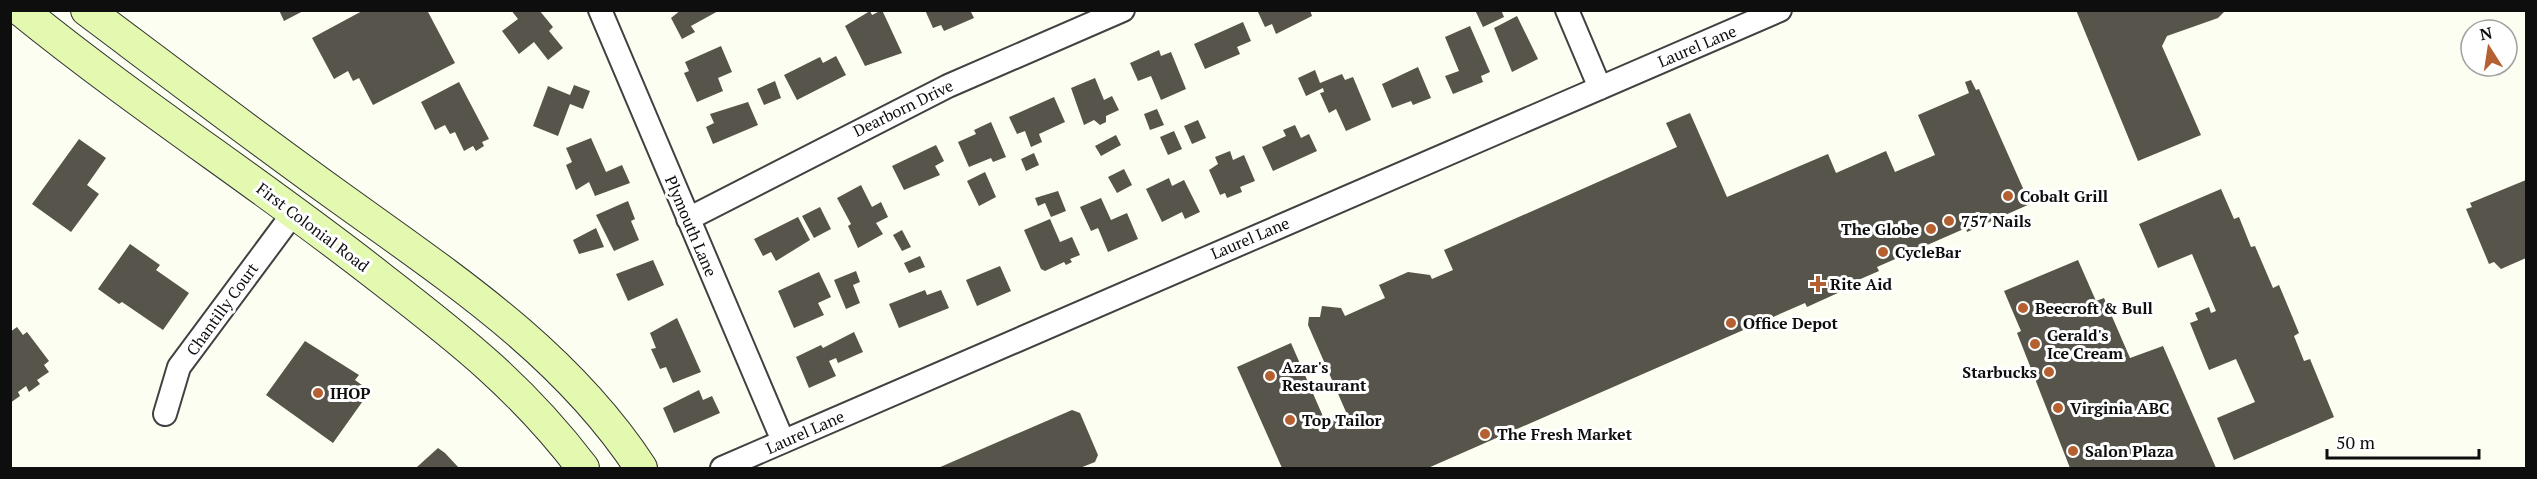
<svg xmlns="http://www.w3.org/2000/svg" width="2537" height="479" font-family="'PT Serif',serif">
	<rect width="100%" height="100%" fill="#fbfef0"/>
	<!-- building -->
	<path fill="#56544b" d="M279 10H305L284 21Z
		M364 10H427L455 63 373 105 359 78 353 81 348 71 334 79 312 38Z
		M511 10H539L553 27 549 31 563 48 548 60 534 42 519 54 502 31 518 19Z
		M681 10H720L691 26 695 32 682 39 671 18Z
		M882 10 902 53 865 66 845 26 870 11 872 15Z
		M925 10H970L974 18 944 31 941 25 933 28Z
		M1257 10H1310L1312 16 1276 34 1272 24 1265 27Z
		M1475 10H1501L1504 17 1483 27Z
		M2076 10H2226L2218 18 2167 36 2162 46 2201 135 2138 161Z
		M1517 16 1538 59 1512 72 1494 28Z
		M1243 22 1251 41 1237 47 1240 54 1205 69 1194 44Z
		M1470 26 1490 72 1481 76 1483 82 1453 94 1445 76 1459 71 1445 37Z
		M721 46 732 72 718 78 723 91 697 102 684 73 689 71 685 62Z
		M1159 50 1161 56 1171 52 1186 89 1161 100 1151 76 1138 81 1130 63Z
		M836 56 846 75 797 100 784 75 820 57 823 63Z
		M1418 67 1431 98 1413 105 1411 101 1392 108 1382 84Z
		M1315 70 1320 83 1342 74 1345 80 1353 77 1371 120 1346 131 1336 109 1329 113 1320 93 1324 92 1323 88 1306 96 1298 78Z
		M1095 78 1104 100 1112 96 1119 110 1106 116V122L1100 125 1094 120 1084 125 1071 88Z
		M1971 80 1976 90 1979 89 2030 204 1967 232 1966 228 1877 267 1879 271 1849 284 1851 287 1807 307 1805 303 1428 468H1282L1237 367 1291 343 1325 421 1346 412 1308 325 1309 317H1320L1322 306 1341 308 1345 316 1385 298 1379 285 1408 272 1430 275 1432 279 1453 270 1444 250 1677 147 1666 123 1690 113 1727 197 1828 154 1836 173 1886 151 1895 172 1935 155 1918 115 1969 93 1965 82Z
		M775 81 781 98 764 105 757 89Z
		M459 82 489 139 482 142 484 146 476 151 473 146 464 151 455 132 450 134 445 125 435 130 421 102Z
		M574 85 590 91 583 109 570 104 558 136 533 126 548 86 570 95Z
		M1054 97 1065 122 1039 134 1042 142 1031 147 1025 131 1017 134 1009 117Z
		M748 102 758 125 713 144 706 127 714 123 710 114Z
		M1157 109 1164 125 1150 130 1144 114Z
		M1198 120 1206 138 1192 144 1184 126Z
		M991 122 1006 157 993 162 991 158 969 167 958 142 976 134 974 130Z
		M1295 125 1301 138 1309 134 1317 151 1273 171 1262 147 1286 136 1283 130Z
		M1174 131 1182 149 1168 155 1160 137Z
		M1116 135 1121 145 1101 156 1095 146Z
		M591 138 606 172 622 165 630 183 595 196 589 182 576 190 566 165 572 162 566 148Z
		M79 139 106 158 87 185 99 194 71 232 32 204Z
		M936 145 944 161 935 166 940 175 904 190 892 166Z
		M1230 151 1233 160 1244 155 1255 181 1240 187 1242 192 1227 198 1225 193 1220 195 1209 170 1218 164 1215 157Z
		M1034 153 1039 165 1026 171 1021 159Z
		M1124 169 1132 185 1117 193 1108 177Z
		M985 172 996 197 979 206 967 181Z
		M1169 178 1172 186 1184 180 1200 212 1185 219 1182 212 1162 222 1146 189Z
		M2526 180V258L2501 269 2494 262 2489 264 2466 209 2472 207 2470 203Z
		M861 185 872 207 881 202 888 217 876 223 883 234 858 248 848 226 851 224 837 198Z
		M2221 189 2234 219 2239 217 2251 247 2255 246 2273 288 2279 285 2299 333 2294 336 2304 361 2310 359 2334 417 2234 460 2217 418 2255 402 2236 359 2209 370 2190 323 2198 320 2195 313 2209 307 2211 313 2216 311 2192 254 2158 268 2139 224Z
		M1058 191 1066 211 1051 217 1045 203 1038 206 1035 198Z
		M1101 198 1111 220 1127 213 1138 239 1108 252 1098 228 1091 231 1080 207Z
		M628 201 635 219 631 221 639 240 614 251 596 215Z
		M820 207 831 229 814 238 802 216Z
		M798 217 810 240 776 261 771 252 763 256 754 239Z
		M1050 219 1060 242 1072 237 1080 255 1070 259 1072 262 1066 265 1064 262 1045 271 1041 269 1024 230Z
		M596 228 604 247 579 254 573 240Z
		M902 230 911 247 902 251 893 235Z
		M130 244 160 265 156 270 189 293 163 330 122 302 119 304 98 289Z
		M920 256 925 267 909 273 904 263Z
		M653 260 664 285 628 301 616 274Z
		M2078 260 2096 301 2104 298 2130 358 2163 346 2216 468H2070L2017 333 2021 331 2004 291Z
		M1000 266 1011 291 977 306 966 280Z
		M856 271 860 282 853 285 860 303 846 309 834 280Z
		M819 272 831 297 818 303 824 315 794 328 778 291Z
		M925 290 927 295 941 290 949 308 899 328 889 304Z
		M677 318 701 372 673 383 666 367 660 369 651 349 656 348 650 333Z
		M17 327 23 335 27 332 49 361 44 365 49 372 37 380 40 384 29 392 26 386 18 392 20 396 10 403V332Z
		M854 332 863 352 838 363 836 358 829 361 836 376 809 388 796 357 821 345 823 348Z
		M305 341 359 375 355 380 370 391 333 443 266 395Z
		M699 390 703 400 712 396 720 413 674 433 663 408Z
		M1072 410 1080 413 1098 455 1095 462 1080 468H938Z
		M438 448 445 453 459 468H419L417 467Z"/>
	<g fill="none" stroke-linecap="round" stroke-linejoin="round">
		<defs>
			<path id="street" d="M600 10 783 441
				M1567 10 1600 88
				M688 219 948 86 1123 10
				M165 414 179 367 295 211
				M722 468 1780 10"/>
			<path id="secondary" d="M21 10C138 105 264 186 382 279 461 340 522 388 583 468
				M87 10C171 73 254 136 339 197 450 277 565 352 641 468"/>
		</defs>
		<!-- street casing -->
		<use href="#street" stroke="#414141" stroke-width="26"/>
		<!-- secondary casing -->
		<use href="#secondary" stroke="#303030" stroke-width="34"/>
		<!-- street -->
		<use href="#street" stroke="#fff" stroke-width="22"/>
		<!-- secondary -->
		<use href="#secondary" stroke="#e3f9b0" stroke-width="32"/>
	</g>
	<!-- markers -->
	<g fill="#b46030" stroke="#fff" stroke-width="2">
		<circle cx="2008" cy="196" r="6"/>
		<circle cx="1949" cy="221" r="6"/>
		<circle cx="1931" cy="229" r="6"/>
		<circle cx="1883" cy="252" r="6"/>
		<path d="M1815 275h6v6h6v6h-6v6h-6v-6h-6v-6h6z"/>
		<circle cx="2023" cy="308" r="6"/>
		<circle cx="1731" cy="323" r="6"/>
		<circle cx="2035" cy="344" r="6"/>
		<circle cx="2049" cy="372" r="6"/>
		<circle cx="1270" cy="376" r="6"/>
		<circle cx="318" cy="393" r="6"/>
		<circle cx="2058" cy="408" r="6"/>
		<circle cx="1290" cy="420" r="6"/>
		<circle cx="1485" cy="434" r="6"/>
		<circle cx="2073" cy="451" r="6"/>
	</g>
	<g text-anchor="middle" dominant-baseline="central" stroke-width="6" stroke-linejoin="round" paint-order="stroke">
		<!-- street labels -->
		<g font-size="16" fill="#0e0e0e" stroke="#fff">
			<text transform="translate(1697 46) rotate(-23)">Laurel Lane</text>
			<text transform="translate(903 108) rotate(-26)">Dearborn Drive</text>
			<text transform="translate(691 226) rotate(67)">Plymouth Lane</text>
			<text transform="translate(313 227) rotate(37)">First Colonial Road</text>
			<text transform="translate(1250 238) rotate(-23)">Laurel Lane</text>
			<text transform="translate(222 309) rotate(-54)">Chantilly Court</text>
			<text transform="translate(805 432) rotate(-24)">Laurel Lane</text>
		</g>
		<!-- poi labels -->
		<g font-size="16" font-weight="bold" fill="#0e0e0e" stroke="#fff" text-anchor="start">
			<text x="2020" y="196">Cobalt Grill</text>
			<text x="1961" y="221">757 Nails</text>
			<text x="1919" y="229" text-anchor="end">The Globe</text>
			<text x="1895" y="252">CycleBar</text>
			<text x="1830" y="284">Rite Aid</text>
			<text x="2035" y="308">Beecroft &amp; Bull</text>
			<text x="1743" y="323">Office Depot</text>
			<text x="2047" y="335">Gerald's<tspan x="2047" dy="18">Ice Cream</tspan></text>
			<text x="1282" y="367">Azar's<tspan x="1282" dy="18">Restaurant</tspan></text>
			<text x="2037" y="372" text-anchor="end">Starbucks</text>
			<text x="330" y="393">IHOP</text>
			<text x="2070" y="408">Virginia ABC</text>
			<text x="1302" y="420">Top Tailor</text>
			<text x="1497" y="434">The Fresh Market</text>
			<text x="2085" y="451">Salon Plaza</text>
		</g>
	</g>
	<!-- border -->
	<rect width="2537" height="479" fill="none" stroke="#0e0e0e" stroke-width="24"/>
	<!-- north arrow -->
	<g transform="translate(2489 48) rotate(348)"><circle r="28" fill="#ffffff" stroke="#9f9f9f" stroke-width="1.5"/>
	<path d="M0-4.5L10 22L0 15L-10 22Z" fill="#b46030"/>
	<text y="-9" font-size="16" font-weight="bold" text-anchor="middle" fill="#0e0e0e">N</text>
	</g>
	<!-- scale -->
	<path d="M2327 449v9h152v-9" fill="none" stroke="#0e0e0e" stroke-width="3"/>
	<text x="2336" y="449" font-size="18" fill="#0e0e0e" stroke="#ffffff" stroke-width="4.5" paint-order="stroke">50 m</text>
</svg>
